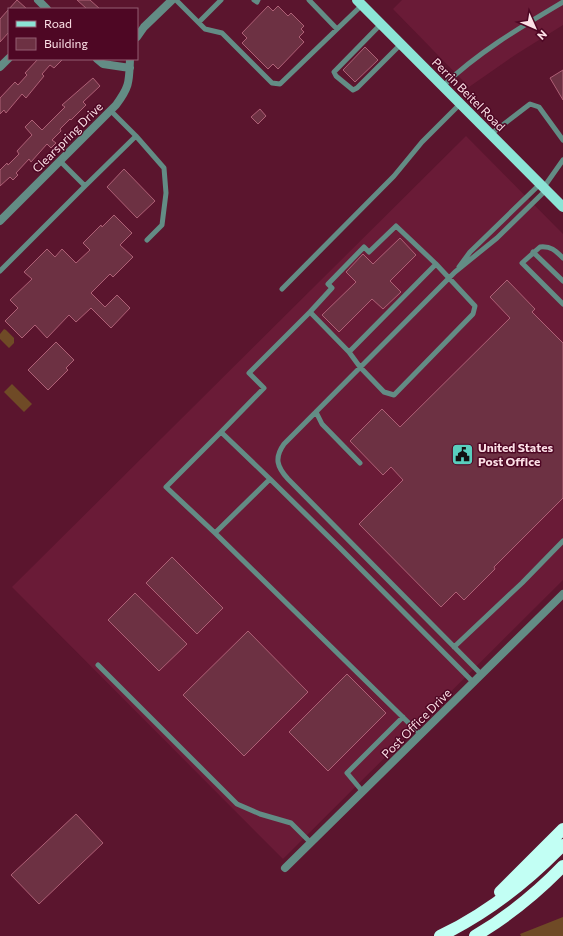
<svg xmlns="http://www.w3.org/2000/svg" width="563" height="936" font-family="Commissioner,sans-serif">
	<rect width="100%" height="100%" fill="#5b152e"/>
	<!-- built -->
	<path fill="#6a1b37" d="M402 0H563V25L515 55 469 87 393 9Z
		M466 136 563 234V580L283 859 12 587Z"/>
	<!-- green -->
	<path fill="#6f4a26" d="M4 329 6 330 14 338V343L9 348 0 339V334Z
		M12 384 32 404 24 412 4 392Z
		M563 917V936H521L520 934Z"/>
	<!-- building -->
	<path fill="#6d3143" stroke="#ae6076" d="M17 0 27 9H9V32L0 42V19Z
		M77 0H90L100 9H87Z
		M268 6 273 11 278 6 288 16 291 13 304 26 301 29 304 32 299 37 304 42 278 69 273 64 268 69 242 43 247 38 242 33Z
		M365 47 378 60 355 82 343 70Z
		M38 59H63L54 68 50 65 42 74 44 76 26 98 22 94 6 113 4 110 0 114V98L15 82 18 85 27 75 25 73Z
		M563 70V100L550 78Z
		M93 78 100 86 83 102 86 105 71 120 70 119 60 129 61 131 52 140 56 143 51 148 47 144 31 162 29 159 16 173 18 175 13 180 10 177 0 186V170L7 163 8 165 19 154 17 151 32 135 25 127 32 120 42 130 65 107 62 105Z
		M260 109 266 116 258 124 251 117Z
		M124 169 155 201 137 218 107 187Z
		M114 215 132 233 120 245 133 257 113 277 110 274 91 293 105 307 117 295 130 308 111 328 91 308 76 322 69 315 47 338 35 325 22 338 5 321 18 308 10 300 32 279 24 272 47 249 55 257 62 249 76 263 90 250 83 243 101 225 102 227Z
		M400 238 416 255 390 281 401 292 383 309 372 299 339 332 322 315 356 282 346 272 363 254 373 264Z
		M507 280 535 309 532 312 563 343V498L494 567 495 569 464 600 456 592 441 607 359 524 403 480 391 467 383 475 350 441 382 409 400 427 510 318 490 297Z
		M56 342 74 360 66 368 68 370 48 390 28 370Z
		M172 557 223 608 197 634 146 583Z
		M135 593 187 644 159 671 108 620Z
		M248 631 308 692 244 756 183 695Z
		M347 674 386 713 328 771 289 732Z
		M76 814 103 843 39 904 11 875Z"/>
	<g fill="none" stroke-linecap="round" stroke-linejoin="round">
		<!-- service -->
		<path stroke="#638c85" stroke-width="5" d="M176 0 205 29 222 33 272 83 280 84 362 5
			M254 0 257 2 258 0
			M309 0 337 29
			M199 22 221 0
			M381 24 334 72 336 76 353 90 357 88 401 44
			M443 86C478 52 521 27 563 2
			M491 134 530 104 539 107 563 140
			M136 136 164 168 166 193 162 225 147 240
			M85 186 136 136 111 111
			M544 187 563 160
			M533 252 563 281
			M563 258C555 250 551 246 540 247L522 263 563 304
			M459 267 470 252 540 184
			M0 271 85 186 60 161
			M282 289 394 176 422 142 460 104
			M349 352 360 367 384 392 394 395 473 314 475 306 436 264
			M316 412 322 424 360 463
			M270 479 221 432 264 388 249 373 310 312 332 288 328 284 364 247 369 252 396 226 436 264 349 352 310 312
			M215 533 166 487 221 432
			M454 647 522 583 563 541
			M98 665 237 804 260 814 291 823 311 843
			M482 675 288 479C277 467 274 458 284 444L455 272 497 238 546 190
			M421 735 215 533 270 479 340 548 474 683
			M363 792 347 773 403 717"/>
		<!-- minor -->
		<path stroke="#638c85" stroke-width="8" d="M38 0 47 9
			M137 37 144 27 172 0
			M97 59 103 64 130 68
			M0 67 9 58
			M0 221 116 105C130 86 129 82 130 59
			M285 868 563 594"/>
		<!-- primary -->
		<path stroke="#8ce4d6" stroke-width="10" d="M357 0 563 207"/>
		<!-- motorway -->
		<path stroke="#c2fff4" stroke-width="12" d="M500 892 563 829
			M440 936C486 914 527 882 563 845
			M475 936C507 917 537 893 563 866"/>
	</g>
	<!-- icons -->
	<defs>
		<symbol id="civic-square" viewBox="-11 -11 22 22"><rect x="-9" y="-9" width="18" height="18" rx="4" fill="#59cebe" stroke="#4e0724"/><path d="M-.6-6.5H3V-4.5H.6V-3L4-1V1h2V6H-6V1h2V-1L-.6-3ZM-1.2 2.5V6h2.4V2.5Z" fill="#111"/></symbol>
	</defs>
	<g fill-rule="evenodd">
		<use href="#civic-square" x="450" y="442" width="25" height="25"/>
	</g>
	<g text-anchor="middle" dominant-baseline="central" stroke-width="3" stroke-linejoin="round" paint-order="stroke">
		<!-- street labels -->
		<g font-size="12" fill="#fce0e6" stroke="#4e0724">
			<text transform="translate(469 94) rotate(45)">Perrin Beitel Road</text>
			<text transform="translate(67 137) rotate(-45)">Clearspring Drive</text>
			<text transform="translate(416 723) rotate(-45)">Post Office Drive</text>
		</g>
		<!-- poi labels -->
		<g font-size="12" font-weight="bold" fill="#fce0e6" stroke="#4e0724" text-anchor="start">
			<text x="478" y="447">United States<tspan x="478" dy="14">Post Office</tspan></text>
		</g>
	</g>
	<!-- legend -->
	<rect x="8" y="8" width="130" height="52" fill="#4e0724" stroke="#945e72"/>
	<rect x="16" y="21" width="20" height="6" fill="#8ce4d6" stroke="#945e72"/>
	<text x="44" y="28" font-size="12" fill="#fce0e6">Road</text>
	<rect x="16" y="38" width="20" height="12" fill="#6d3143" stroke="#945e72"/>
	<text x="44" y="48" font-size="12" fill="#fce0e6">Building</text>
	<!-- north arrow -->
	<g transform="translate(535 28) rotate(135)" stroke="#4e0724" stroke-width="3" paint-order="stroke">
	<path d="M0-3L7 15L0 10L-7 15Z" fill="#fce0e6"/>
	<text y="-6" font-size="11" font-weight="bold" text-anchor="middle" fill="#fce0e6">N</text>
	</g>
</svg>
